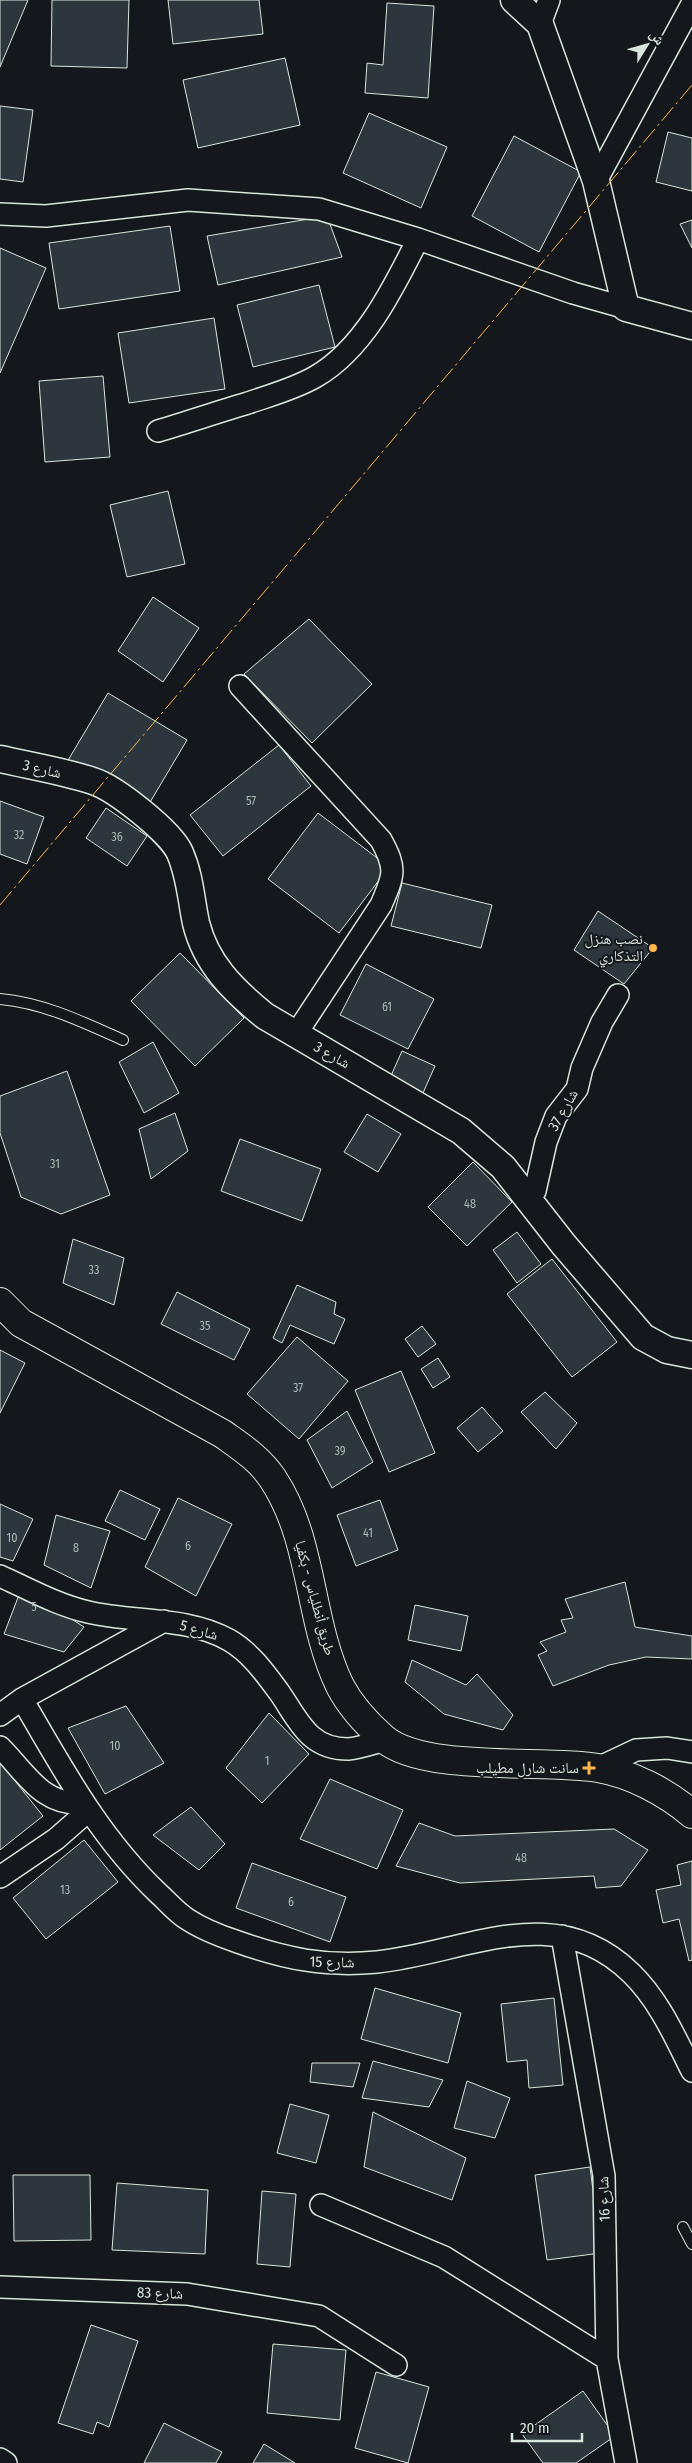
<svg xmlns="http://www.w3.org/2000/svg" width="692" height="2463" font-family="'Fira Sans Condensed','Noto Naskh Arabic',sans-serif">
	<rect width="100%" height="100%" fill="#14181c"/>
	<!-- building -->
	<path fill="#2c363c" stroke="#d8e6dc" d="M0 0H28L0 67Z
		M52 0H129L127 68 51 66Z
		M168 0H259L263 34 173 44Z
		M387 3 434 6 428 98 365 93 367 63 383 65Z
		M285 58 300 125 198 148 183 80Z
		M0 106 33 110 23 182 0 179Z
		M369 113 447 147 421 208 343 173Z
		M668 132 692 138V191L656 182Z
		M514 136 581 172 539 252 472 216Z
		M327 216 342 257 218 285 207 236Z
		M692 220V248L680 224Z
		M170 226 180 291 59 309 49 243Z
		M0 248 46 268 0 373Z
		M319 285 335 347 253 367 237 305Z
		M214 318 225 389 129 403 118 333Z
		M103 376 110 457 45 462 39 381Z
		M168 491 185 564 127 577 110 505Z
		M153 597 199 628 163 682 118 651Z
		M309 619 372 684 312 743 244 674Z
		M108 693 187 740 146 809 67 762Z
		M279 745 311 786 223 856 190 815Z
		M0 801 44 817 27 864 0 854Z
		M106 808 147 836 127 866 86 838Z
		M318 813 389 867 339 933 268 879Z
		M402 883 492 905 481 948 391 926Z
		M598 911 653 948 624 984 574 950Z
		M180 953 244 1018 195 1066 131 1001Z
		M366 964 434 999 408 1049 340 1015Z
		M153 1042 179 1093 144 1113 119 1062Z
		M402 1051 435 1066 423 1093 390 1078Z
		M67 1071 110 1195 61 1214 21 1197 0 1133V1096Z
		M175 1113 188 1151 151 1179 139 1129Z
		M367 1114 401 1134 378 1172 344 1152Z
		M240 1139 321 1169 302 1221 221 1191Z
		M473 1162 512 1202 467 1246 428 1207Z
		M517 1232 541 1264 517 1283 493 1250Z
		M73 1239 124 1258 114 1305 63 1283Z
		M552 1259 617 1342 572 1377 507 1294Z
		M297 1285 336 1302 334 1314 345 1319 334 1344 290 1325 282 1343 273 1338Z
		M177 1292 250 1329 234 1360 161 1324Z
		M422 1326 436 1344 418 1357 405 1339Z
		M297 1337 348 1381 299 1439 247 1394Z
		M0 1350 25 1363 0 1413Z
		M438 1358 450 1377 433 1388 421 1369Z
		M401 1371 435 1453 389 1472 355 1390Z
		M545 1392 577 1423 556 1449 521 1412Z
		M482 1407 503 1431 478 1452 457 1428Z
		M347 1411 373 1462 332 1488 307 1440Z
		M120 1490 160 1509 145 1540 105 1521Z
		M178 1498 232 1524 196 1596 145 1567Z
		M380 1500 398 1550 356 1566 337 1515Z
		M0 1504 33 1519 13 1561 0 1557Z
		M56 1515 110 1531 91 1588 44 1565Z
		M625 1582 635 1627 692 1636V1659L646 1657 609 1665 553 1686 538 1655 547 1651 540 1642 566 1632 561 1620 573 1618 565 1599Z
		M22 1587 84 1627 64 1652 4 1634Z
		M415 1605 468 1616 461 1651 408 1640Z
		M412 1660 466 1685 477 1674 513 1715 503 1730 444 1714 405 1682Z
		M126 1706 164 1763 105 1794 68 1728Z
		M269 1713 309 1754 262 1803 226 1768Z
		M0 1762 43 1816 0 1850Z
		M330 1779 403 1810 377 1869 300 1839Z
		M191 1807 225 1844 199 1870 153 1835Z
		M419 1823 455 1836 614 1829 648 1850 621 1886 596 1888 594 1876 460 1883 396 1866Z
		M84 1840 118 1882 46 1939 13 1898Z
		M692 1861V1960L689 1961 679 1919 663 1923 656 1890 681 1885 677 1865Z
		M252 1863 346 1897 330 1942 236 1908Z
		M375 1988 461 2013 448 2063 361 2039Z
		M554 1998 563 2085 529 2088 527 2060 507 2062 501 2004Z
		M373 2061 443 2080 429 2107 362 2098Z
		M312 2063H360L353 2087 310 2082Z
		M467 2081 510 2098 495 2138 454 2128Z
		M290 2104 329 2115 316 2163 277 2153Z
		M373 2112 466 2158 452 2200 364 2167Z
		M590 2167 601 2253 547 2260 535 2175Z
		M13 2175H90L91 2240 14 2241Z
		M117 2183 208 2190 205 2254 112 2250Z
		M262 2191 296 2194 290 2267 257 2264Z
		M91 2325 138 2341 109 2427 97 2422 93 2434 58 2423Z
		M273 2344 346 2350 340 2420 267 2413Z
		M376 2372 429 2387 408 2463 355 2448Z
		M583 2391 615 2436 576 2463H543L522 2434Z
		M164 2423 222 2452 216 2463H144Z
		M264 2444 295 2463H253Z"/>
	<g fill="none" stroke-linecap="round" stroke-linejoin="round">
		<defs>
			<path id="service" d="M0 999C44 1003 83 1022 123 1040
				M683 2227 692 2244"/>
			<path id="minor" d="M540 24 549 0
				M596 181 692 4
				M0 214 46 216 188 200 319 209 418 239 573 293 626 308
				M158 431C188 422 218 412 248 403 271 395 294 389 315 377 364 349 394 287 418 239
				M240 686 381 840C397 869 394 875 381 905L296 1034
				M527 1198 535 1191 546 1142 556 1116 577 1089 582 1068 602 1022 618 995
				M0 1576C29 1589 57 1605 88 1612 134 1623 186 1616 229 1640 250 1652 265 1673 279 1692 298 1719 308 1749 348 1749 360 1748 374 1743 385 1740
				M22 1699C62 1768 100 1838 158 1893 167 1901 176 1912 187 1919 202 1929 220 1936 238 1942 286 1959 326 1967 377 1962 465 1953 554 1898 631 1973 659 2000 675 2037 692 2071
				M0 1715 22 1699 164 1621
				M0 1747C26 1773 42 1806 83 1803
				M598 1768 636 1750 667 1748 692 1752
				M0 1877 56 1839 88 1811
				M562 1936 604 2176 607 2359 626 2463
				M321 2205 444 2257 607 2359
				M0 2287 187 2294 319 2316 396 2365
				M0 2459 6 2463"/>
			<path id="tertiary" d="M514 0 540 24 596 181 626 308 692 326
				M0 759C31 766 63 771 93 781 115 788 171 832 180 853 190 876 191 899 196 923 206 964 233 990 265 1016L461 1131 503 1167 564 1245 643 1337 667 1350 692 1355"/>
			<path id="trunk" d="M0 1302 21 1323 223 1434C241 1447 260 1459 273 1479 314 1541 308 1620 340 1686 351 1707 366 1723 383 1738 423 1773 545 1759 598 1768 632 1774 666 1792 692 1814"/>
		</defs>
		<!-- service casing -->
		<use href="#service" stroke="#d8e6dc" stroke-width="12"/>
		<!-- minor casing -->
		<use href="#minor" stroke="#d8e6dc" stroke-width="24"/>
		<!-- tertiary casing -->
		<use href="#tertiary" stroke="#d8e6dc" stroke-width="29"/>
		<!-- trunk casing -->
		<use href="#trunk" stroke="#d8e6dc" stroke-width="30"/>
		<!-- service -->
		<use href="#service" stroke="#14181c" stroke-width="10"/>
		<!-- minor -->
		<use href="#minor" stroke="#14181c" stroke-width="21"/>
		<!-- tertiary -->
		<use href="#tertiary" stroke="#14181c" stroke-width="26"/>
		<!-- trunk -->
		<use href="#trunk" stroke="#14181c" stroke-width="28"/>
		<!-- power -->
		<path stroke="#ffb74d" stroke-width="1" stroke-dasharray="18 4 2.5 4" stroke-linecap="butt" d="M0 905 692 85"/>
	</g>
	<!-- markers -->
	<g fill="#ffb74d" stroke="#14181c" stroke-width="2">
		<circle cx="653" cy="948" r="5"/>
		<path d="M586.5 1760.5h5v5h5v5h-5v5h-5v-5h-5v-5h5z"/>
	</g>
	<g text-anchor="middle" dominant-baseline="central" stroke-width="4" stroke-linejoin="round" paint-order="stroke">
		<!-- number labels -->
		<g font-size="12" fill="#adbab4">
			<text x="251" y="801">57</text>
			<text x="19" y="835">32</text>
			<text x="117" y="837">36</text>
			<text x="387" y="1007">61</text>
			<text x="55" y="1164">31</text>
			<text x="470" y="1204">48</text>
			<text x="94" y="1270">33</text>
			<text x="205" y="1326">35</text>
			<text x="298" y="1388">37</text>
			<text x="340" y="1451">39</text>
			<text x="368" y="1533">41</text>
			<text x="12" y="1538">10</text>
			<text x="188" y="1546">6</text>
			<text x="76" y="1548">8</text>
			<text x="34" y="1607">5</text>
			<text x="115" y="1746">10</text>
			<text x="267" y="1761">1</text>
			<text x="521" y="1858">48</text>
			<text x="65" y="1890">13</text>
			<text x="291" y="1902">6</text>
		</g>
		<!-- street labels -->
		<g font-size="15" fill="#d8e6dc" stroke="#14181c">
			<text transform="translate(42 769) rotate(13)">شارع 3</text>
			<text transform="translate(332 1055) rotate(30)">شارع 3</text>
			<text transform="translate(563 1110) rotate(-60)">شارع 37</text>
			<text transform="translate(315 1598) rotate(75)">طريق أنطلياس - بكفيا</text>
			<text transform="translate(199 1630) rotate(16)">شارع 5</text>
			<text transform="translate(332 1962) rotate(1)">شارع 15</text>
			<text transform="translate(604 2199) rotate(-92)">شارع 16</text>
			<text transform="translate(160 2293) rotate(2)">شارع 83</text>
		</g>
		<!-- poi labels -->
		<g font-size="15" fill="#d8e6dc" stroke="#14181c" text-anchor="end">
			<text x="643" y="939">نصب هنزل<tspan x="643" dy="17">التذكاري</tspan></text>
			<text x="579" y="1768">سانت شارل مطيلب</text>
		</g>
	</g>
	<!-- north arrow -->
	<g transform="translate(647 45) rotate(53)" stroke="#14181c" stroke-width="4" paint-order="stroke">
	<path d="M0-4L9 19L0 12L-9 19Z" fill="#d8e6dc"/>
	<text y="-8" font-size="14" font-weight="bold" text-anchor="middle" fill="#d8e6dc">ش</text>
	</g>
	<!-- scale -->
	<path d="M512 2433v8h70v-8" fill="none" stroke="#d8e6dc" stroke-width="2.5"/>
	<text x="520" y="2433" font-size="15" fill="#d8e6dc" stroke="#14181c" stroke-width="4" paint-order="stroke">20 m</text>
</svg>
